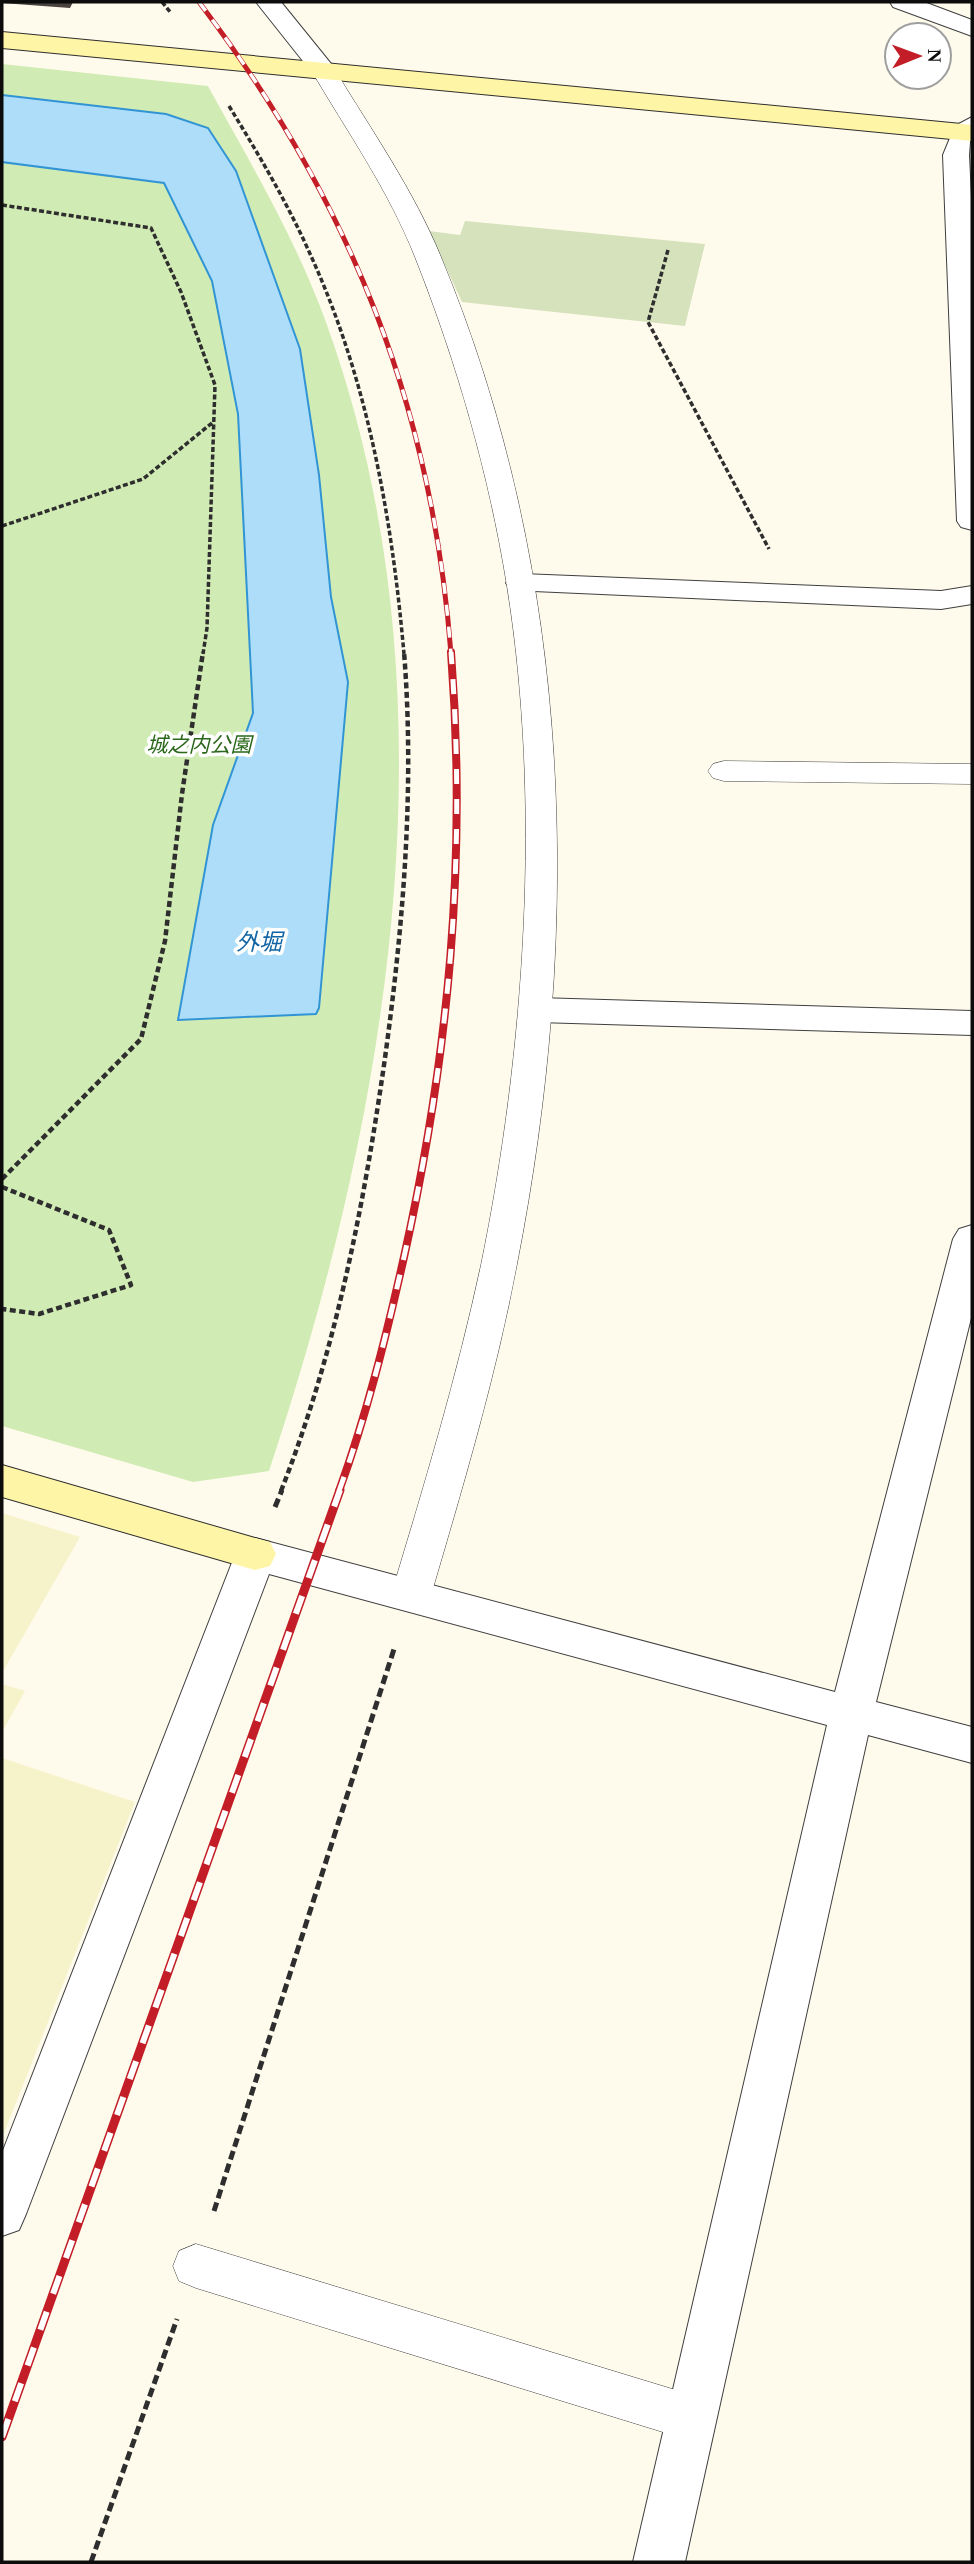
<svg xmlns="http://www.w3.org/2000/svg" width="974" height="2564" font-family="'Times New Roman','Noto Sans JP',serif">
	<rect width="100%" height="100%" fill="#fffbec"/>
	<!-- farmland -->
	<path fill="#f6f2ca" d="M2 1513 80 1537 2 1673Z
		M2 1684 25 1691 2 1732Z
		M2 1758 135 1802 2 2138Z"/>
	<!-- green -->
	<path fill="#d1ebb4" d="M2 64 208 86C251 164 297 241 327 325 460 694 390 1108 269 1471L193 1482 2 1426Z"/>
	<!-- cemetery -->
	<path fill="#d6e2bc" d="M465 221 705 244 685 326 462 302 429 231 460 235Z"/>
	<!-- water -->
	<path fill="#adddf9" stroke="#3194d4" stroke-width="2" d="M2 95 166 114 208 128 236 171 300 349 319 475 331 597 348 682 319 1008 316 1014 178 1020 213 825 253 713 238 414 212 281 164 183 2 162Z"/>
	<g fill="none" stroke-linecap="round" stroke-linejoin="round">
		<defs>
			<path id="lane" d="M323 63 332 65 335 70C372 131 414 191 441 257 574 577 583 927 517 1264 496 1376 463 1486 431 1595L425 1606 411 1611 397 1606 391 1595C424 1486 457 1377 481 1265 525 1051 542 803 507 586 489 474 457 363 415 257 389 191 347 131 311 70L314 65Z
				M724 761 972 764V784L724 781 713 778 708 771 713 764Z
				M196 2244 692 2395 709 2402 716 2418 709 2434 692 2441 196 2288 179 2281 173 2266 179 2251Z"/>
			<path id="street" d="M256 2H281L332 65 336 70 332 75H314Z
				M890 2H924L972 20V36L893 7Z
				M972 117 969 155 972 217V530L961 527 957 521 943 155 955 126Z
				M522 574 941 591 972 586V604L941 609 511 590 506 583 511 576Z
				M538 998 972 1011V1035L538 1022 525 1019 520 1010 525 1001Z
				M972 1225V1314L876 1702 972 1727V1763L868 1735 685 2562H633L827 1725 269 1574 26 2214 19 2230 2 2236V2153L240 1542 255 1538 835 1692 953 1239 959 1229Z"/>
			<path id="secondary" d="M2 32 972 125V141L2 48Z
				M2 1465 255 1538 270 1542 276 1554 270 1566 255 1570 2 1497Z"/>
		</defs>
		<!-- lane casing -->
		<use href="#lane" stroke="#3f3f3f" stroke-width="1"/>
		<!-- street casing -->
		<use href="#street" stroke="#3f3f3f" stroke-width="2"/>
		<!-- secondary casing -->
		<use href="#secondary" stroke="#2e2e2e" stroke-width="2"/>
		<!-- path-far2 -->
		<path stroke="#2e2e2e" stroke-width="3.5" stroke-dasharray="5 2.5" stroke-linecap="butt" d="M162 2 171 13
			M229 106C259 155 288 204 311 256 368 381 392 518 404 654
			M2 205 151 228 181 292 215 385 207 628 203 654
			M668 250 648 322 769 549
			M2 526 143 479 212 423"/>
		<!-- path-far1 -->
		<path stroke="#2e2e2e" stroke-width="4.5" stroke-dasharray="6 3.5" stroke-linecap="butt" d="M2 1179 141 1039 165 941 182 794 203 652
			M2 1187 109 1230 131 1285 39 1314 2 1309
			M281 1491C335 1354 363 1210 384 1065 403 929 415 789 404 652"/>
		<!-- path -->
		<path stroke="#2e2e2e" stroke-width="5" stroke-dasharray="9 4.5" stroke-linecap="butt" d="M275 1507 282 1490
			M214 2211 395 1646
			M91 2562 177 2319"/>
		<!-- lane -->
		<use href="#lane" fill="#fff" fill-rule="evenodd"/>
		<!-- street -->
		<use href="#street" fill="#fff" fill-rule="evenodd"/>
		<!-- secondary -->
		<use href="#secondary" fill="#fff5a7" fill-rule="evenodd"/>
		<defs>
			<path id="rail-far2" d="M199 2C350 201 432 405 451 654"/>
			<path id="rail-far1" d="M339 1491C367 1414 386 1337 404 1257 449 1055 467 859 451 652"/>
			<path id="rail" d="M2 2437 340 1490"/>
		</defs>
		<!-- rail-far2 casing -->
		<use href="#rail-far2" stroke="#c31e27" stroke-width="5"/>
		<!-- rail-far1 casing -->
		<use href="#rail-far1" stroke="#c31e27" stroke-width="8"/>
		<!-- rail casing -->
		<use href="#rail" stroke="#c31e27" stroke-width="9"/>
		<!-- rail-far2 -->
		<use href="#rail-far2" stroke="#fff" stroke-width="3.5" stroke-dasharray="11" stroke-linecap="butt"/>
		<!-- rail-far1 -->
		<use href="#rail-far1" stroke="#fff" stroke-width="5" stroke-dasharray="15" stroke-linecap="butt"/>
		<!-- rail -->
		<use href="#rail" stroke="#fff" stroke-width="6" stroke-dasharray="19" stroke-linecap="butt"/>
	</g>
	<!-- wall -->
	<path fill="#4a423e" d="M2 2H73L70 8 2 3Z"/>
	<g text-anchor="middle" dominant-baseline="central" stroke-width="7" stroke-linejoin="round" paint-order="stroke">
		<!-- park labels -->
		<g font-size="21" font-style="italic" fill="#2a671a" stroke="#fff">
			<text x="199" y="745">城之内公園</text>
		</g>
		<!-- water labels -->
		<g font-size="23" font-style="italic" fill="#1064a4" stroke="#fff">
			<text x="259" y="942">外堀</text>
		</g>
	</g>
	<!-- border -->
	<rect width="974" height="2564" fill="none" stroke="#0c0c0c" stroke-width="7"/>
	<!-- north arrow -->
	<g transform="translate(918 56) rotate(89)"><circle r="33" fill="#ffffff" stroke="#9e9e9e" stroke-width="2"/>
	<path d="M0-5L12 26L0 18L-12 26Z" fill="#c31e27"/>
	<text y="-10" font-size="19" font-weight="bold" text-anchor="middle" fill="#0c0c0c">N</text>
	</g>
</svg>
